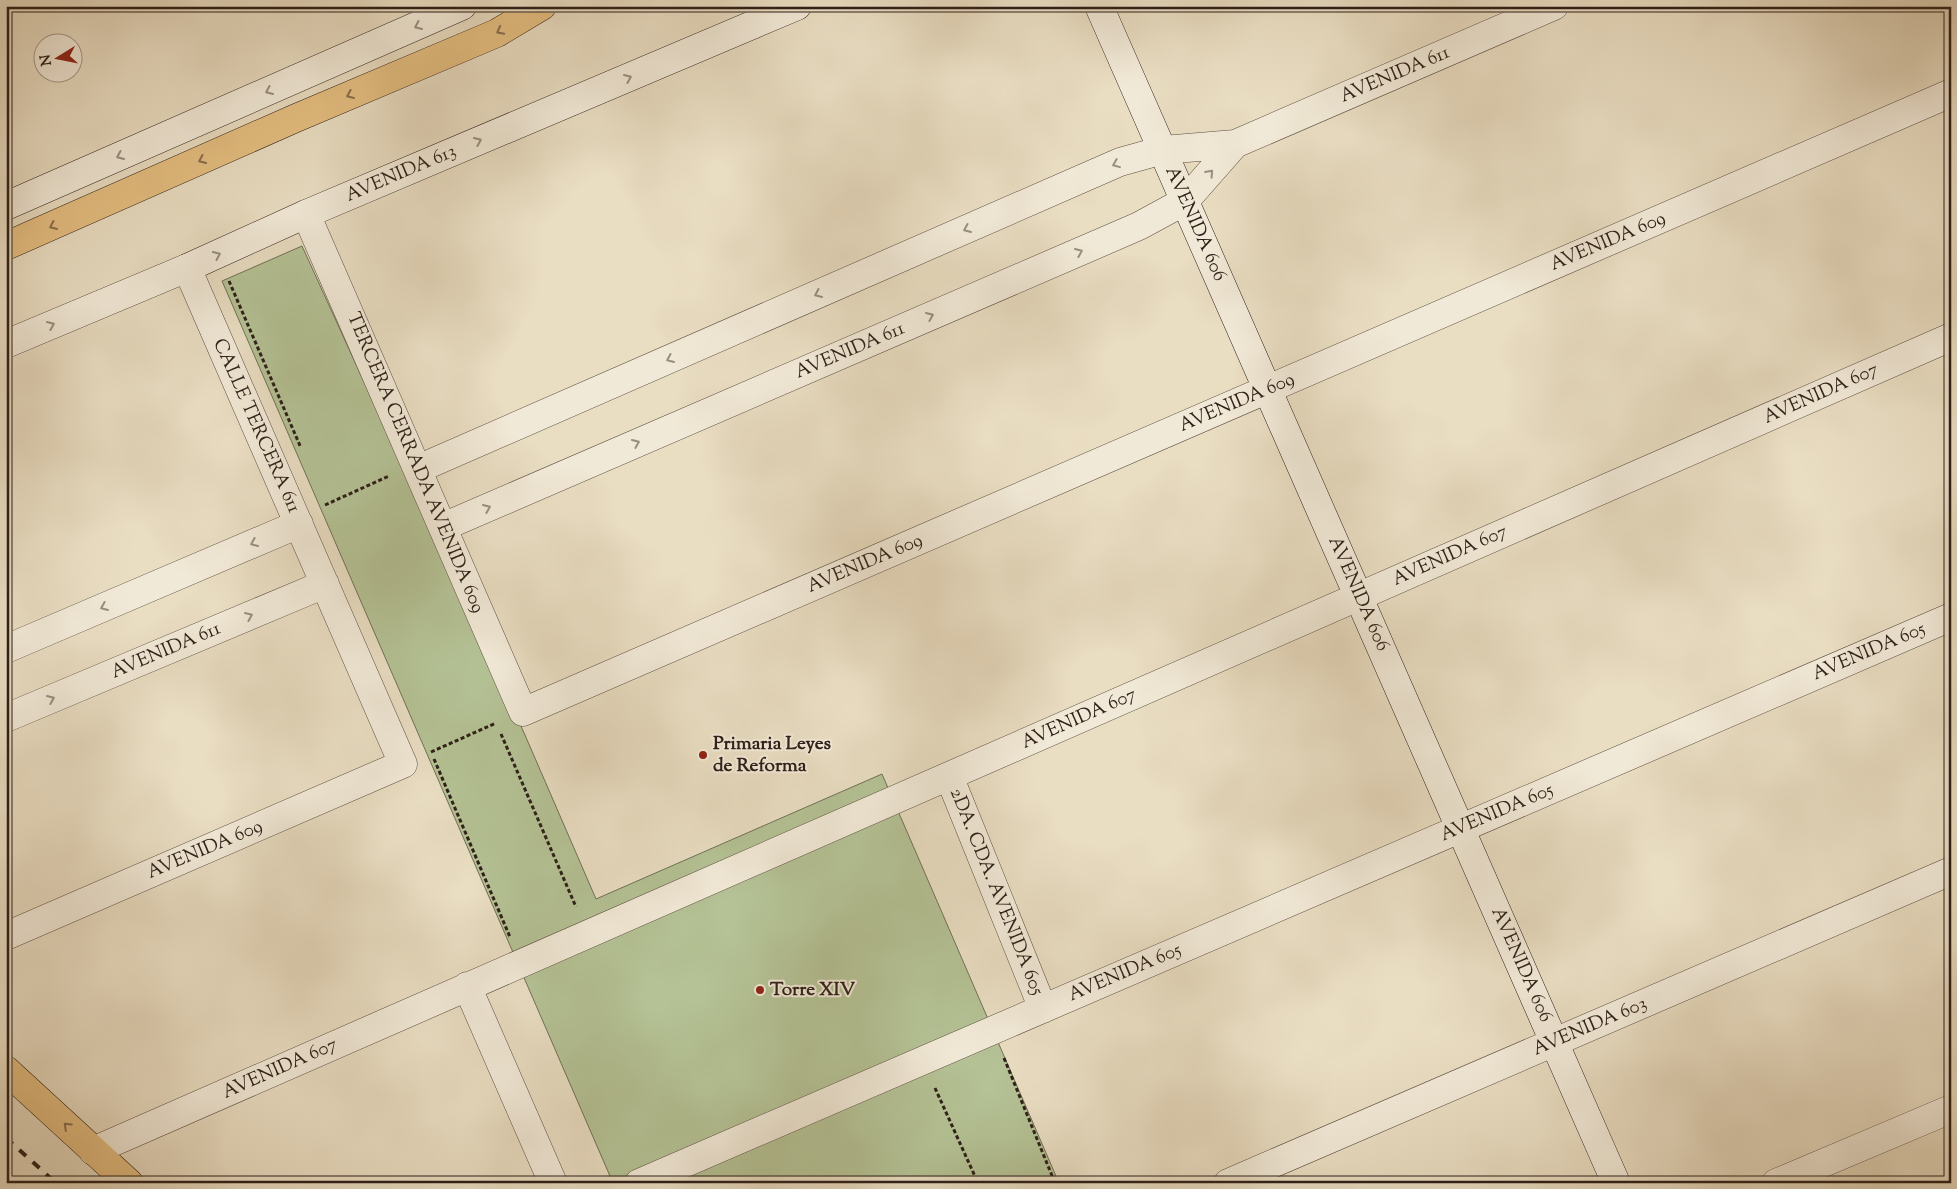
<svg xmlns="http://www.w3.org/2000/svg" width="1957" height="1189" font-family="'Sorts Mill Goudy',serif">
	<rect width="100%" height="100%" fill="#e9ddc2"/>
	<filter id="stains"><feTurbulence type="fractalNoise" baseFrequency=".004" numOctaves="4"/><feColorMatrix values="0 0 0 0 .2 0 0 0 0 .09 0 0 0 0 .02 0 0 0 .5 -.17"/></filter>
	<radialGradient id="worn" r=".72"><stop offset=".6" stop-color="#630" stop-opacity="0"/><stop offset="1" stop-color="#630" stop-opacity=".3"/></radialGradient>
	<!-- green -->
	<path fill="#b4c295" stroke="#707056" d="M302 246 525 735 596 899 882 774 1059 1183H613L222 281Z"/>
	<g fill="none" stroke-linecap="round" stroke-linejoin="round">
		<defs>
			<path id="street" d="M306 214 523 712 1951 93
				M418 469 1120 162 1163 150 1235 144 1554 6
				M443 527 1139 226 1185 201 1235 144
				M6 649 299 524
				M6 718 325 584
				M949 776 1043 1009
				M6 936 403 764 187 268
				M467 986 553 1183
				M93 1151 1951 337
				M639 1183 1951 617
				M1228 1183 1951 871
				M1776 1183 1951 1109"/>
			<path id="secondary" d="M1099 6 1616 1183
				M6 206 462 6
				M6 344 187 268 306 214 797 6"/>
			<path id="highway" d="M6 246 296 118 497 33 542 6
				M6 1070 129 1183"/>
		</defs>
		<!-- street casing -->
		<use href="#street" stroke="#5c4e42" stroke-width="29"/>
		<!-- secondary casing -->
		<use href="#secondary" stroke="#2d1f18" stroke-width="29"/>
		<!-- highway casing -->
		<use href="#highway" stroke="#2d1f18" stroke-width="29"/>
		<!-- path -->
		<path stroke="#2d1f18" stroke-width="3" stroke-dasharray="4 2.5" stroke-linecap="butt" d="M229 281 301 448
			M325 505 389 476
			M501 734 576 907
			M431 752 496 723
			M434 759 510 937
			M1004 1058 1055 1183
			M935 1088 978 1183"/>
		<!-- street -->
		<use href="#street" stroke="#f1e9d7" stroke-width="28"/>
		<!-- secondary -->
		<use href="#secondary" stroke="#f1e9d7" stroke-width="28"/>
		<!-- highway -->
		<use href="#highway" stroke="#e4be81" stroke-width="28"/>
		<!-- rail -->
		<path stroke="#2d1f18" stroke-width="4" stroke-dasharray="9 9" stroke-linecap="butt" d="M6 1138 56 1183
			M6 1180 9 1183"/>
	</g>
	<!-- one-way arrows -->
	<defs><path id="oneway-chevron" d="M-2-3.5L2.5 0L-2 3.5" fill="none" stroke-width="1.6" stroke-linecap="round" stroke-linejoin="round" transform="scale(1.25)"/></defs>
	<g stroke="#998e81">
		<use href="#oneway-chevron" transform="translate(418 26) rotate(156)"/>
		<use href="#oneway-chevron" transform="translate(628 78) rotate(-23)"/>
		<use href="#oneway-chevron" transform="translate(269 91) rotate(156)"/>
		<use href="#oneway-chevron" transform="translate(478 141) rotate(-23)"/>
		<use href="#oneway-chevron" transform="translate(120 156) rotate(156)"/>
		<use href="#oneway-chevron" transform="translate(1116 164) rotate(158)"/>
		<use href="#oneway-chevron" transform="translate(1210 173) rotate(-48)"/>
		<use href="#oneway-chevron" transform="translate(967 229) rotate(156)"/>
		<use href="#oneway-chevron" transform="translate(1079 252) rotate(-23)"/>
		<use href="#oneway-chevron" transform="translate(217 255) rotate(-24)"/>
		<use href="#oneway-chevron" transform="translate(818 294) rotate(156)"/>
		<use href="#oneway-chevron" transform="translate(930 316) rotate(-23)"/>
		<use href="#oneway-chevron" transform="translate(51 325) rotate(-23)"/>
		<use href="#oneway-chevron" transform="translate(670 359) rotate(156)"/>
		<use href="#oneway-chevron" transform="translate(636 443) rotate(-23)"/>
		<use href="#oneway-chevron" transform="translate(487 508) rotate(-23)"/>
		<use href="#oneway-chevron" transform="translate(254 543) rotate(157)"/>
		<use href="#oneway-chevron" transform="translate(104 607) rotate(157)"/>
		<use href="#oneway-chevron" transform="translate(249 616) rotate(-23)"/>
		<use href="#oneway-chevron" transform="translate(51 699) rotate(-23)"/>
	</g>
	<g stroke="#886e4c">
		<use href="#oneway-chevron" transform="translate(500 31) rotate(152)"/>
		<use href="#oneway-chevron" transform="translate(350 95) rotate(157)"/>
		<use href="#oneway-chevron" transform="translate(202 160) rotate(156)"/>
		<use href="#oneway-chevron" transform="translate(53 226) rotate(156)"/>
		<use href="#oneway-chevron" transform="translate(67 1126) rotate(-137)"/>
	</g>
	<!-- markers -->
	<g fill="#8f2418" stroke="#f1e9d7" stroke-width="2">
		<circle cx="703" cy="755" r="5"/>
		<circle cx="760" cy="990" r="5"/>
	</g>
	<g text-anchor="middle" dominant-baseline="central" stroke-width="4" stroke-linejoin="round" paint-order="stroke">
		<!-- street labels -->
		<g font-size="19" fill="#2d1f18" stroke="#f1e9d7">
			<text transform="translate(1395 75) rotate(-23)">AVENIDA 611</text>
			<text transform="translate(401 174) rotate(-23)">AVENIDA 613</text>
			<text transform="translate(1195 224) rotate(66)">AVENIDA 606</text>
			<text transform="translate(1608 242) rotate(-23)">AVENIDA 609</text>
			<text transform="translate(850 351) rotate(-23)">AVENIDA 611</text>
			<text transform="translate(1821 394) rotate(-24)">AVENIDA 607</text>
			<text transform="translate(1237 403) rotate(-23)">AVENIDA 609</text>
			<text transform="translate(256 426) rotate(66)">CALLE TERCERA 611</text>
			<text transform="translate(415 463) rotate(67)">TERCERA CERRADA AVENIDA 609</text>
			<text transform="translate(1450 556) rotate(-24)">AVENIDA 607</text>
			<text transform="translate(865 564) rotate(-23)">AVENIDA 609</text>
			<text transform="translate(1358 594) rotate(66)">AVENIDA 606</text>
			<text transform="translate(166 651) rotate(-23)">AVENIDA 611</text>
			<text transform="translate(1869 652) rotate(-23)">AVENIDA 605</text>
			<text transform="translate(1079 719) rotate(-24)">AVENIDA 607</text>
			<text transform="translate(1497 813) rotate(-23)">AVENIDA 605</text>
			<text transform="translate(205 850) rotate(-23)">AVENIDA 609</text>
			<text transform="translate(996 892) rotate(68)">2DA. CDA. AVENIDA 605</text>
			<text transform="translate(1521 965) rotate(66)">AVENIDA 606</text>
			<text transform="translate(1125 973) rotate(-23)">AVENIDA 605</text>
			<text transform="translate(1590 1027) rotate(-23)">AVENIDA 603</text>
			<text transform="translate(280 1069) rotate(-24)">AVENIDA 607</text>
		</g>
		<!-- poi labels -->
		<g font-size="19" font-weight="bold" fill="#2d1f18" stroke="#f1e9d7" text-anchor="start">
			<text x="713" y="744">Primaria Leyes<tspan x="713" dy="22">de Reforma</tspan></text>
			<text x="770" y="990">Torre XIV</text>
		</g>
	</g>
	<!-- margin -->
	<rect width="1957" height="1189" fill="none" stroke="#e9ddc2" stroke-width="25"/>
	<rect x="8" y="8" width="1942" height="1174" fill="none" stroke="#2d1f18" stroke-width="2.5"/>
	<rect x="12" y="12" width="1932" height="1164" fill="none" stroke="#2d1f18"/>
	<!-- north arrow -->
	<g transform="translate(58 58) rotate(260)"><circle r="24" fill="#f1e9d7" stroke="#a3988b"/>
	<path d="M0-4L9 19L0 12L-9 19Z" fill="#8f2418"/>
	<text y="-8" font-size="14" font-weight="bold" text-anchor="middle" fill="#2d1f18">N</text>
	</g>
	<rect width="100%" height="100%" filter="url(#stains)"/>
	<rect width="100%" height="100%" fill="url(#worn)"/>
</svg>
